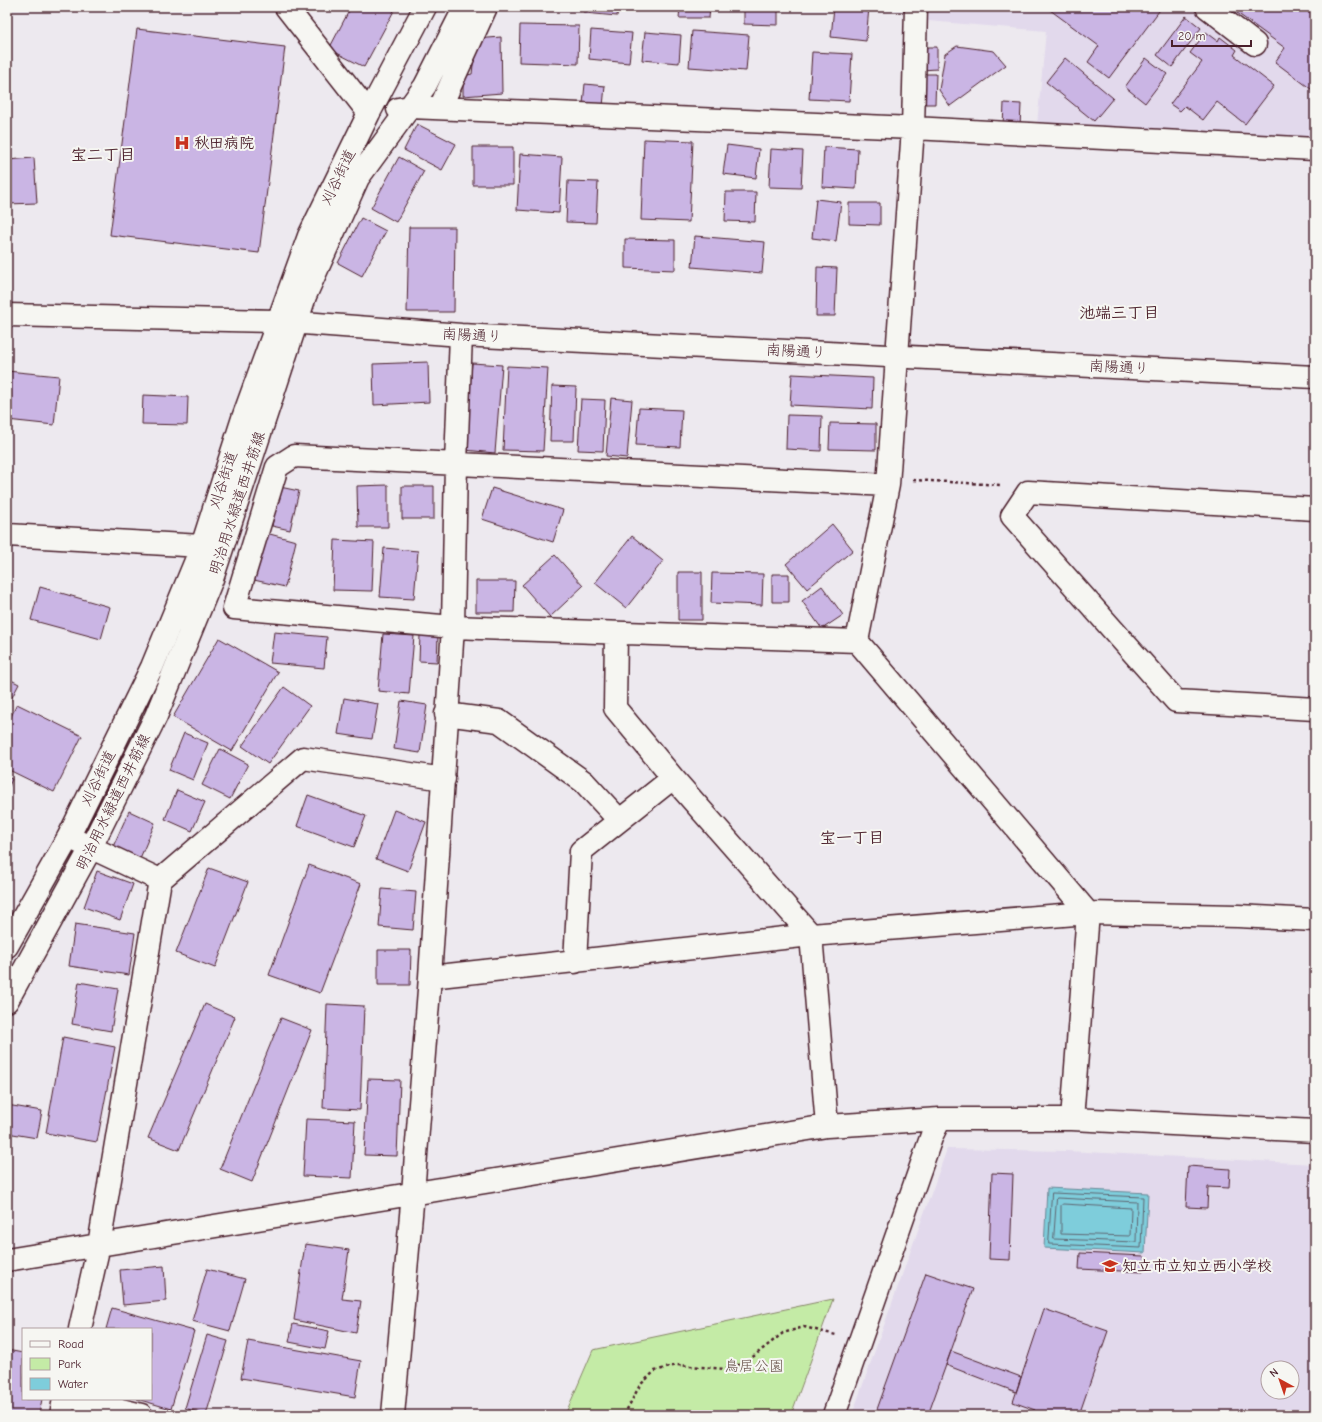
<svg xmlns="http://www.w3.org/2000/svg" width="1322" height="1422" font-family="'Comic Neue','Klee One',sans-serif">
	<rect width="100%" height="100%" fill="#ede9ef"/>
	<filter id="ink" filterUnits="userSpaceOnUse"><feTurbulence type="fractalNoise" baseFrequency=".025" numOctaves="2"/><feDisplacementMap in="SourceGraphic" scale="8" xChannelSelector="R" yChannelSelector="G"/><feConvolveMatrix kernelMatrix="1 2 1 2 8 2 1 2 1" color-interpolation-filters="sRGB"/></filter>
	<g filter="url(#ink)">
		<!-- built -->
		<path fill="#e2d9ec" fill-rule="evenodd" d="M929 7H1315V143L1037 125 1046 31 928 21Z
			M947 1149 1067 1151 1315 1164V1415H852ZM1268 1368H1292V1392H1268Z"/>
		<!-- green -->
		<path fill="#c4eba6" stroke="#878568" d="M833 1299 791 1415H565L593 1350Z"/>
		<!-- water -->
		<path fill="#7ecddb" stroke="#698795" d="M1047 1188 1148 1193 1145 1253 1044 1248Z"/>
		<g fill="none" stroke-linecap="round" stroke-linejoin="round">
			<!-- shore -->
			<path stroke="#5f6571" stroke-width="1" d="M1052 1193 1143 1197 1141 1248 1049 1244Z
				M1057 1198 1137 1202 1136 1242 1054 1239Z
				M1063 1204 1131 1208 1130 1236 1061 1234V1206Z"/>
		</g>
		<!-- building -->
		<path fill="#cab5e4" stroke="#4a1f2b" d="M351 7H396L364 67 329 49Z
			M585 7H618L617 16 584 13Z
			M637 7H667V10L637 9Z
			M680 7H710L709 18H679Z
			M744 7H778V25L744 24Z
			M834 7H869L866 41 831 37Z
			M1046 7H1162L1109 78 1088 62 1099 46Z
			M1229 7H1315V92L1275 62 1285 48Z
			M1186 16 1201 28 1172 67 1157 55Z
			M520 25 579 26 578 64 519 62Z
			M137 29 285 47 259 253 110 235Z
			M591 30 632 33 629 63 589 59Z
			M692 31 749 35 746 71 689 67Z
			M645 32 681 35 679 63 642 60Z
			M1206 32 1218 41 1220 37 1237 50 1234 55 1274 86 1245 124 1217 102 1203 120 1185 106 1180 111 1170 104 1202 62 1190 53Z
			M501 37 502 93 463 96V76L472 74 476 39Z
			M957 46 994 51 1006 65 950 106 939 90 945 54Z
			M921 47H937V69L922 70Z
			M812 52 852 54 849 101 809 99Z
			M1065 58 1113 98 1094 121 1046 82Z
			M1146 58 1167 74 1145 103 1125 87Z
			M920 74H936L935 104H919Z
			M585 84 605 86 603 106 583 104Z
			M1004 103 1021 104 1020 127 1003 126Z
			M7 120H10V140H7Z
			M417 124 456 144 442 170 404 150Z
			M644 139 693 141 689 222 641 220Z
			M727 145 759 149 756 178 723 174Z
			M473 147H513V185H473Z
			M824 147 858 149 856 189 822 187Z
			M771 149 803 151 801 188 769 187Z
			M520 154 562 157 559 213 517 210Z
			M399 157 424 171 396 222 371 208Z
			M34 158 37 203 7 204V160Z
			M568 181 598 182 596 223 566 222Z
			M726 192H756L755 222 725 221Z
			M816 199 841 202 836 241 812 238Z
			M849 203H880V225L849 224Z
			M361 218 386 231 362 276 338 263Z
			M409 227H455L454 312H407Z
			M695 236 765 242 762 273 692 267Z
			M625 239 675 240V270L625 268Z
			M817 267 837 268 835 316H816Z
			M428 362 429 402 374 405 373 364Z
			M472 363 502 365 495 453 465 450Z
			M507 366 548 368 543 451 503 450Z
			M7 371 59 376 54 425 7 420Z
			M792 374 873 378 872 409 790 405Z
			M552 386 576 387 574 441H550Z
			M143 395 188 397 187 425 142 424Z
			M611 398 632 400 627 458 606 456Z
			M581 399 605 400 603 451 578 450Z
			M639 408 682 410 680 447 636 445Z
			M787 415 822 416 821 451 786 449Z
			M830 423 876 424V450L829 449Z
			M388 485V527H358L357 486Z
			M402 486H434V519H402Z
			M280 487 299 491 290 530 272 526Z
			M492 488 563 510 553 542 482 519Z
			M832 524 853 550 807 589 786 564Z
			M266 533 296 541 285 587 254 580Z
			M632 536 663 561 626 608 595 583Z
			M335 540 374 542 372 591 333 590Z
			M384 548 418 551 414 599 380 597Z
			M555 555 583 586 550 617 522 585Z
			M678 572H702V620H678Z
			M712 573 763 574 762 605 711 603Z
			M772 574H789V602H772Z
			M476 581H515L514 612H476Z
			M822 586 843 615 822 629 802 601Z
			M40 587 110 607 101 639 31 620Z
			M274 632 327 637 324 668 270 663Z
			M383 634 414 636 409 694 378 691Z
			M420 635 438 636 437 662 419 661Z
			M219 638 278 672 232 751 173 717Z
			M7 678 19 684 7 707Z
			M284 687 310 706 268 764 242 746Z
			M344 698 378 704 372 739 338 734Z
			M401 701 427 705 420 753 394 749Z
			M17 704 82 736 54 792 7 769V725Z
			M184 733 208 743 193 780 169 770Z
			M220 749 248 764 230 799 202 785Z
			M7 777 12 779 7 791Z
			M177 790 205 802 192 831 165 819Z
			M308 795 366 816 354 847 297 826Z
			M394 810 426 822 408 871 376 859Z
			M129 811 155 823 138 863 111 851Z
			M309 865 361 884 320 993 269 975Z
			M209 868 248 882 215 968 176 953Z
			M97 871 133 884 120 920 84 907Z
			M382 889 416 892 413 930 379 927Z
			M75 924 135 933 129 975 69 966Z
			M378 950H411L410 985H378Z
			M79 982 118 989 111 1031 72 1024Z
			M205 1004 235 1017 179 1150 148 1138Z
			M327 1004 364 1006 360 1110 323 1108Z
			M281 1018 312 1030 252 1182 220 1169Z
			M63 1037 115 1047 97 1142 46 1133Z
			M368 1079 400 1080 397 1156 364 1155Z
			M7 1105 42 1111 37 1138 7 1133Z
			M306 1119 355 1121 352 1178 303 1176Z
			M1188 1166 1230 1169 1229 1188 1208 1187 1207 1208 1186 1207Z
			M992 1173 1013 1174 1010 1260 989 1259Z
			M305 1244 349 1250 342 1299 361 1301 356 1333 294 1320Z
			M1080 1253 1144 1256 1143 1272 1079 1269Z
			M164 1266 166 1301 123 1305 120 1270Z
			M207 1269 245 1279 230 1331 192 1321Z
			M926 1273 973 1289 946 1365 928 1415H875Z
			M112 1308 194 1331 171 1409 137 1399H151V1329H106Z
			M1044 1309 1108 1331 1079 1415H1033L1035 1410 1013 1402Z
			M293 1324 329 1331 325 1349 289 1342Z
			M207 1335 228 1341 206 1415 185 1408Z
			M248 1341 361 1361 355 1397 241 1378Z
			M7 1350 23 1353V1399H42L39 1415H7Z
			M951 1351 1021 1377 1016 1392 946 1365Z"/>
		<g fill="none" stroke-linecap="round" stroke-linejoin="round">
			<defs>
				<path id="minor" d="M286 7 369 113
					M1207 7 1255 44
					M440 108 486 7
					M398 109 410 107 913 128 1315 149
					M7 315 277 321 461 335 1315 377
					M888 485 294 456 277 467 234 608 453 627 857 641 1088 913 1072 1119
					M1315 509 1028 492 1012 516 1176 701 1315 709
					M7 535 202 546
					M616 633 615 708 673 778 811 935 827 1126
					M857 641 888 485 913 128 916 7
					M446 714 499 721 584 782 619 820
					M77 841 160 880
					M7 946 68 838 152 667 202 546 243 418 309 236 369 113 425 7
					M575 962 581 851 673 778
					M430 977 811 935 1088 913 1238 916 1315 920
					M7 1001 86 857 156 716 212 579 305 296 358 178 425 86 465 7
					M7 1260 827 1126 940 1119H1072L1315 1131
					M80 1329 99 1245 160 880 303 758 444 779
					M77 1399 141 1415
					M61 1415 64 1399
					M393 1415 413 1193 430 977 453 627 456 463 461 335
					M834 1415 932 1135 940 1119"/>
			</defs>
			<!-- minor casing -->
			<use href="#minor" stroke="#4a1f2b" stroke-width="25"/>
			<!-- path -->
			<path stroke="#4a1f2b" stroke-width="2.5" stroke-dasharray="3 3" stroke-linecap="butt" d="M913 480 1002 485
				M624 1415 640 1385 655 1371 677 1365 725 1369 745 1363 783 1333 804 1327 836 1335
				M656 1415 663 1412 670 1415"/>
			<!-- minor -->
			<use href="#minor" stroke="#f6f6f2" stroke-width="22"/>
		</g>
	</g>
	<!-- icons -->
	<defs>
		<symbol id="hospital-bare" viewBox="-9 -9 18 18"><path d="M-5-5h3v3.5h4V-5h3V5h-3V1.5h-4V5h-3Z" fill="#c8321e" stroke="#f6f6f2" stroke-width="2.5" paint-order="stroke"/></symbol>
		<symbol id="school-bare" viewBox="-9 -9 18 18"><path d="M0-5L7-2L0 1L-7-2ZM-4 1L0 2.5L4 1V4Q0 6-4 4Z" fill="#c8321e" stroke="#f6f6f2" stroke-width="2.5" paint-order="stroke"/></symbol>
	</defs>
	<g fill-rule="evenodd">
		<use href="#hospital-bare" x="171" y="132" width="22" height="22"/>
		<use href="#school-bare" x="1099" y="1255" width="22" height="22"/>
	</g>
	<g text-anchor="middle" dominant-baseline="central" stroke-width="4" stroke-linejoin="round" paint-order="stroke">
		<!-- poi labels -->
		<g font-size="15" font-weight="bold" fill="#4a1f2b" stroke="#f6f6f2" text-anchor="start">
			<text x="194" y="143">秋田病院</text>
			<text x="1122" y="1266">知立市立知立西小学校</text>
		</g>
		<!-- street labels -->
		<g font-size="15" fill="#4a1f2b" stroke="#f6f6f2">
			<text transform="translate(338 177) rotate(-64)">刈谷街道</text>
			<text transform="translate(472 335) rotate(3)">南陽通り</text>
			<text transform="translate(796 351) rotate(3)">南陽通り</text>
			<text transform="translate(1119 367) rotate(3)">南陽通り</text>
			<text transform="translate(223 480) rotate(-72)">刈谷街道</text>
			<text transform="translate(237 503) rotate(-72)">明治用水緑道西井筋線</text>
			<text transform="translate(98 778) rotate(-64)">刈谷街道</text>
			<text transform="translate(113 802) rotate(-64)">明治用水緑道西井筋線</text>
		</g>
		<!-- park labels -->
		<g font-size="15" fill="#68524a" stroke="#f6f6f2">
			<text x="754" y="1366">鳥居公園</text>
		</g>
		<!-- neighbourhood labels -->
		<g font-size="16" font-weight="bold" fill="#4a1f2b" stroke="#f6f6f2">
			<text x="103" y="155">宝二丁目</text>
			<text x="1119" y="313">池端三丁目</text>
			<text x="852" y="838">宝一丁目</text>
		</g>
	</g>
	<!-- margin -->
	<rect width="1322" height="1422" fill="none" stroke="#f6f6f2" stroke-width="24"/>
	<rect x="12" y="12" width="1298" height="1398" fill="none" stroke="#4a1f2b" stroke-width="1.5" filter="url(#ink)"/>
	<!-- legend -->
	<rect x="22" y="1328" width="130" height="72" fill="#f6f6f2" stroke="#b1a0a2"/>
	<rect x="30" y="1341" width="20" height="6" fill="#f6f6f2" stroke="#b1a0a2"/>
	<text x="58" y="1348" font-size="12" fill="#4a1f2b">Road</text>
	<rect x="30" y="1358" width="20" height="12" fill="#c4eba6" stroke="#b1a0a2"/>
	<text x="58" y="1368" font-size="12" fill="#4a1f2b">Park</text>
	<rect x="30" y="1378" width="20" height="12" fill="#7ecddb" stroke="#b1a0a2"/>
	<text x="58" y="1388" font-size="12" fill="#4a1f2b">Water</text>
	<!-- north arrow -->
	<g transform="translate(1280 1380) rotate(320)"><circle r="19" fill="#f6f6f2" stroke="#b1a0a2"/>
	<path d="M0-3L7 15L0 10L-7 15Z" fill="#c8321e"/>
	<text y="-6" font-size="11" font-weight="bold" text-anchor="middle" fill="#4a1f2b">N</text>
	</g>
	<!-- scale -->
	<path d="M1172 40v6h79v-6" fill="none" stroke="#4a1f2b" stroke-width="2"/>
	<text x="1178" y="40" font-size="12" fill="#4a1f2b" stroke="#f6f6f2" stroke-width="3" paint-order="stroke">20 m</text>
</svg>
